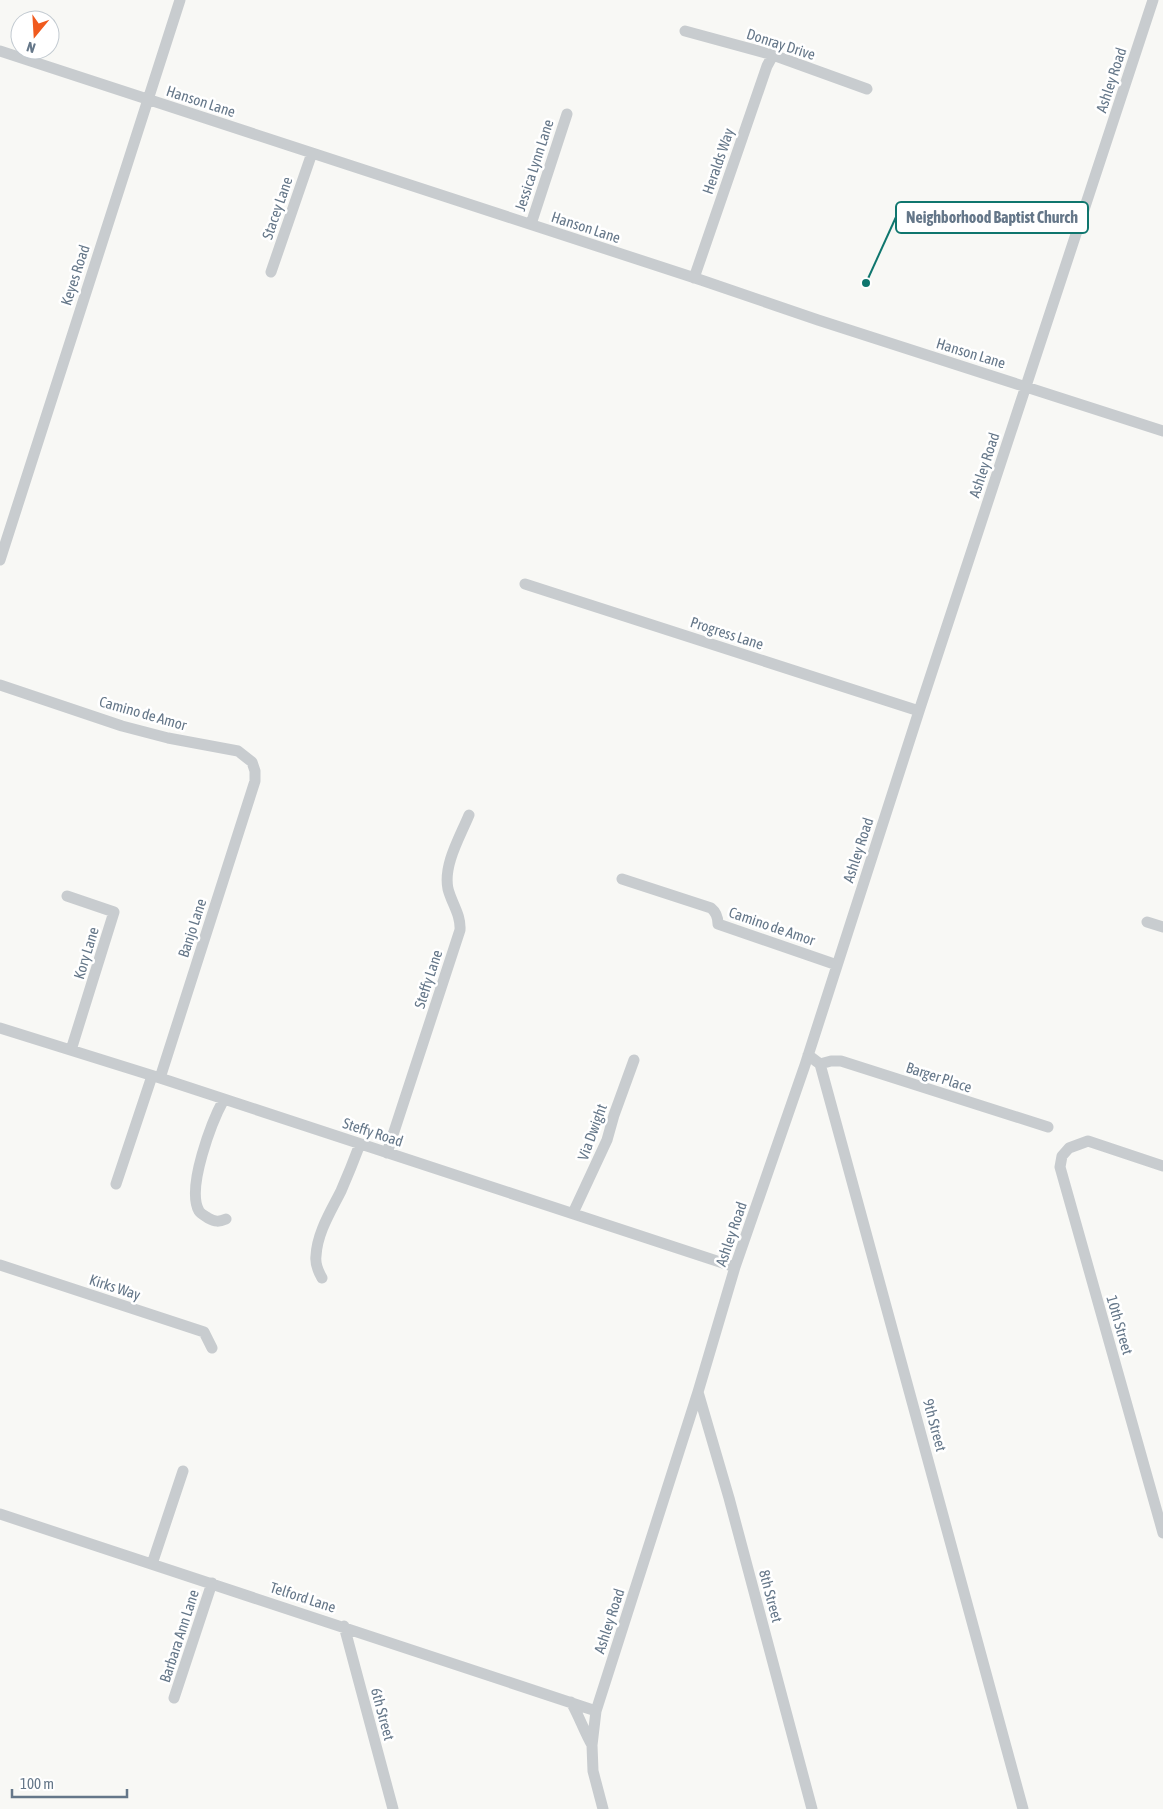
<svg xmlns="http://www.w3.org/2000/svg" width="1163" height="1809" font-family="'Asap Condensed',sans-serif">
	<rect width="100%" height="100%" fill="#f8f8f5"/>
	<g fill="none" stroke-linecap="round" stroke-linejoin="round">
		<!-- minor -->
		<path stroke="#c8cccf" stroke-width="11" d="M685 31 773 55 867 89
			M0 51 701 280 818 320 1163 431
			M531 224 567 114
			M271 272 312 153
			M694 278 767 66 773 55
			M0 560 180 0
			M525 584 919 711
			M0 685 122 726 168 738 238 751 252 762 255 771V781L160 1078
			M622 879 711 908C716 912 718 917 718 924L837 965
			M67 896 114 912 71 1050
			M1147 922 1163 927
			M0 1028 160 1078 735 1267
			M808 1055 820 1064 1023 1809
			M820 1064 831 1061H841L1048 1127
			M224 1099C212 1121 186 1188 199 1211 201 1214 205 1216 208 1218 215 1222 219 1222 226 1219
			M387 1153 460 930C461 915 452 904 448 889 443 865 460 837 469 815
			M1163 1166 1088 1141 1069 1148 1062 1156 1060 1167 1163 1533
			M116 1184 152 1076
			M573 1213 607 1140 614 1115 634 1060
			M0 1265 204 1332 212 1348
			M322 1278C318 1271 315 1263 316 1256 317 1233 331 1211 341 1191 348 1175 354 1160 360 1144
			M698 1392 729 1498 812 1809
			M0 1514 596 1711
			M152 1564 183 1471
			M344 1626 393 1809
			M174 1698 212 1583
			M571 1702C579 1716 584 1731 592 1745
			M603 1809 593 1771 592 1745 596 1711 698 1392 735 1267 805 1065 920 708 1153 0"/>
	</g>
	<g text-anchor="middle" dominant-baseline="central" stroke-width="5" stroke-linejoin="round" paint-order="stroke">
		<!-- street labels -->
		<g font-size="15" fill="#657789" stroke="#fff">
			<text transform="translate(781 44) rotate(18)">Donray Drive</text>
			<text transform="translate(1111 80) rotate(-72)">Ashley Road</text>
			<text transform="translate(201 101) rotate(18)">Hanson Lane</text>
			<text transform="translate(718 161) rotate(-71)">Heralds Way</text>
			<text transform="translate(534 165) rotate(-72)">Jessica Lynn Lane</text>
			<text transform="translate(277 208) rotate(-71)">Stacey Lane</text>
			<text transform="translate(586 227) rotate(18)">Hanson Lane</text>
			<text transform="translate(75 275) rotate(-72)">Keyes Road</text>
			<text transform="translate(971 353) rotate(17)">Hanson Lane</text>
			<text transform="translate(984 465) rotate(-72)">Ashley Road</text>
			<text transform="translate(727 633) rotate(18)">Progress Lane</text>
			<text transform="translate(143 713) rotate(16)">Camino de Amor</text>
			<text transform="translate(858 850) rotate(-72)">Ashley Road</text>
			<text transform="translate(772 926) rotate(19)">Camino de Amor</text>
			<text transform="translate(192 928) rotate(-72)">Banjo Lane</text>
			<text transform="translate(86 953) rotate(-73)">Kory Lane</text>
			<text transform="translate(428 979) rotate(-72)">Steffy Lane</text>
			<text transform="translate(939 1077) rotate(18)">Barger Place</text>
			<text transform="translate(373 1132) rotate(18)">Steffy Road</text>
			<text transform="translate(592 1132) rotate(-70)">Via Dwight</text>
			<text transform="translate(731 1234) rotate(-71)">Ashley Road</text>
			<text transform="translate(115 1287) rotate(18)">Kirks Way</text>
			<text transform="translate(1120 1325) rotate(74)">10th Street</text>
			<text transform="translate(935 1425) rotate(75)">9th Street</text>
			<text transform="translate(771 1596) rotate(75)">8th Street</text>
			<text transform="translate(303 1597) rotate(18)">Telford Lane</text>
			<text transform="translate(609 1621) rotate(-72)">Ashley Road</text>
			<text transform="translate(179 1636) rotate(-72)">Barbara Ann Lane</text>
			<text transform="translate(383 1714) rotate(75)">6th Street</text>
		</g>
	</g>
	<!-- callouts -->
	<path fill="none" stroke="#0f766e" stroke-width="2" d="M866 283L896 217"/>
	<circle fill="#0f766e" stroke="#fff" stroke-width="2" cx="866" cy="283" r="5"/>
	<rect fill="#fff" stroke="#0f766e" stroke-width="2" x="896" y="202" width="192" height="31" rx="5"/>
	<g font-size="16" text-anchor="middle" font-weight="bold" fill="#657789">
		<text x="992" y="223">Neighborhood Baptist Church</text>
	</g>
	<!-- north arrow -->
	<g transform="translate(35 35) rotate(198)"><circle r="24" fill="#ffffff" stroke="#c1c9d0"/>
	<path d="M0-4L9 19L0 12L-9 19Z" fill="#f05a1e"/>
	<text y="-8" font-size="14" font-weight="bold" text-anchor="middle" fill="#657789">N</text>
	</g>
	<!-- scale -->
	<path d="M12 1789v8h115v-8" fill="none" stroke="#657789" stroke-width="2.5"/>
	<text x="20" y="1789" font-size="15" fill="#657789" stroke="#ffffff" stroke-width="4" paint-order="stroke">100 m</text>
</svg>
